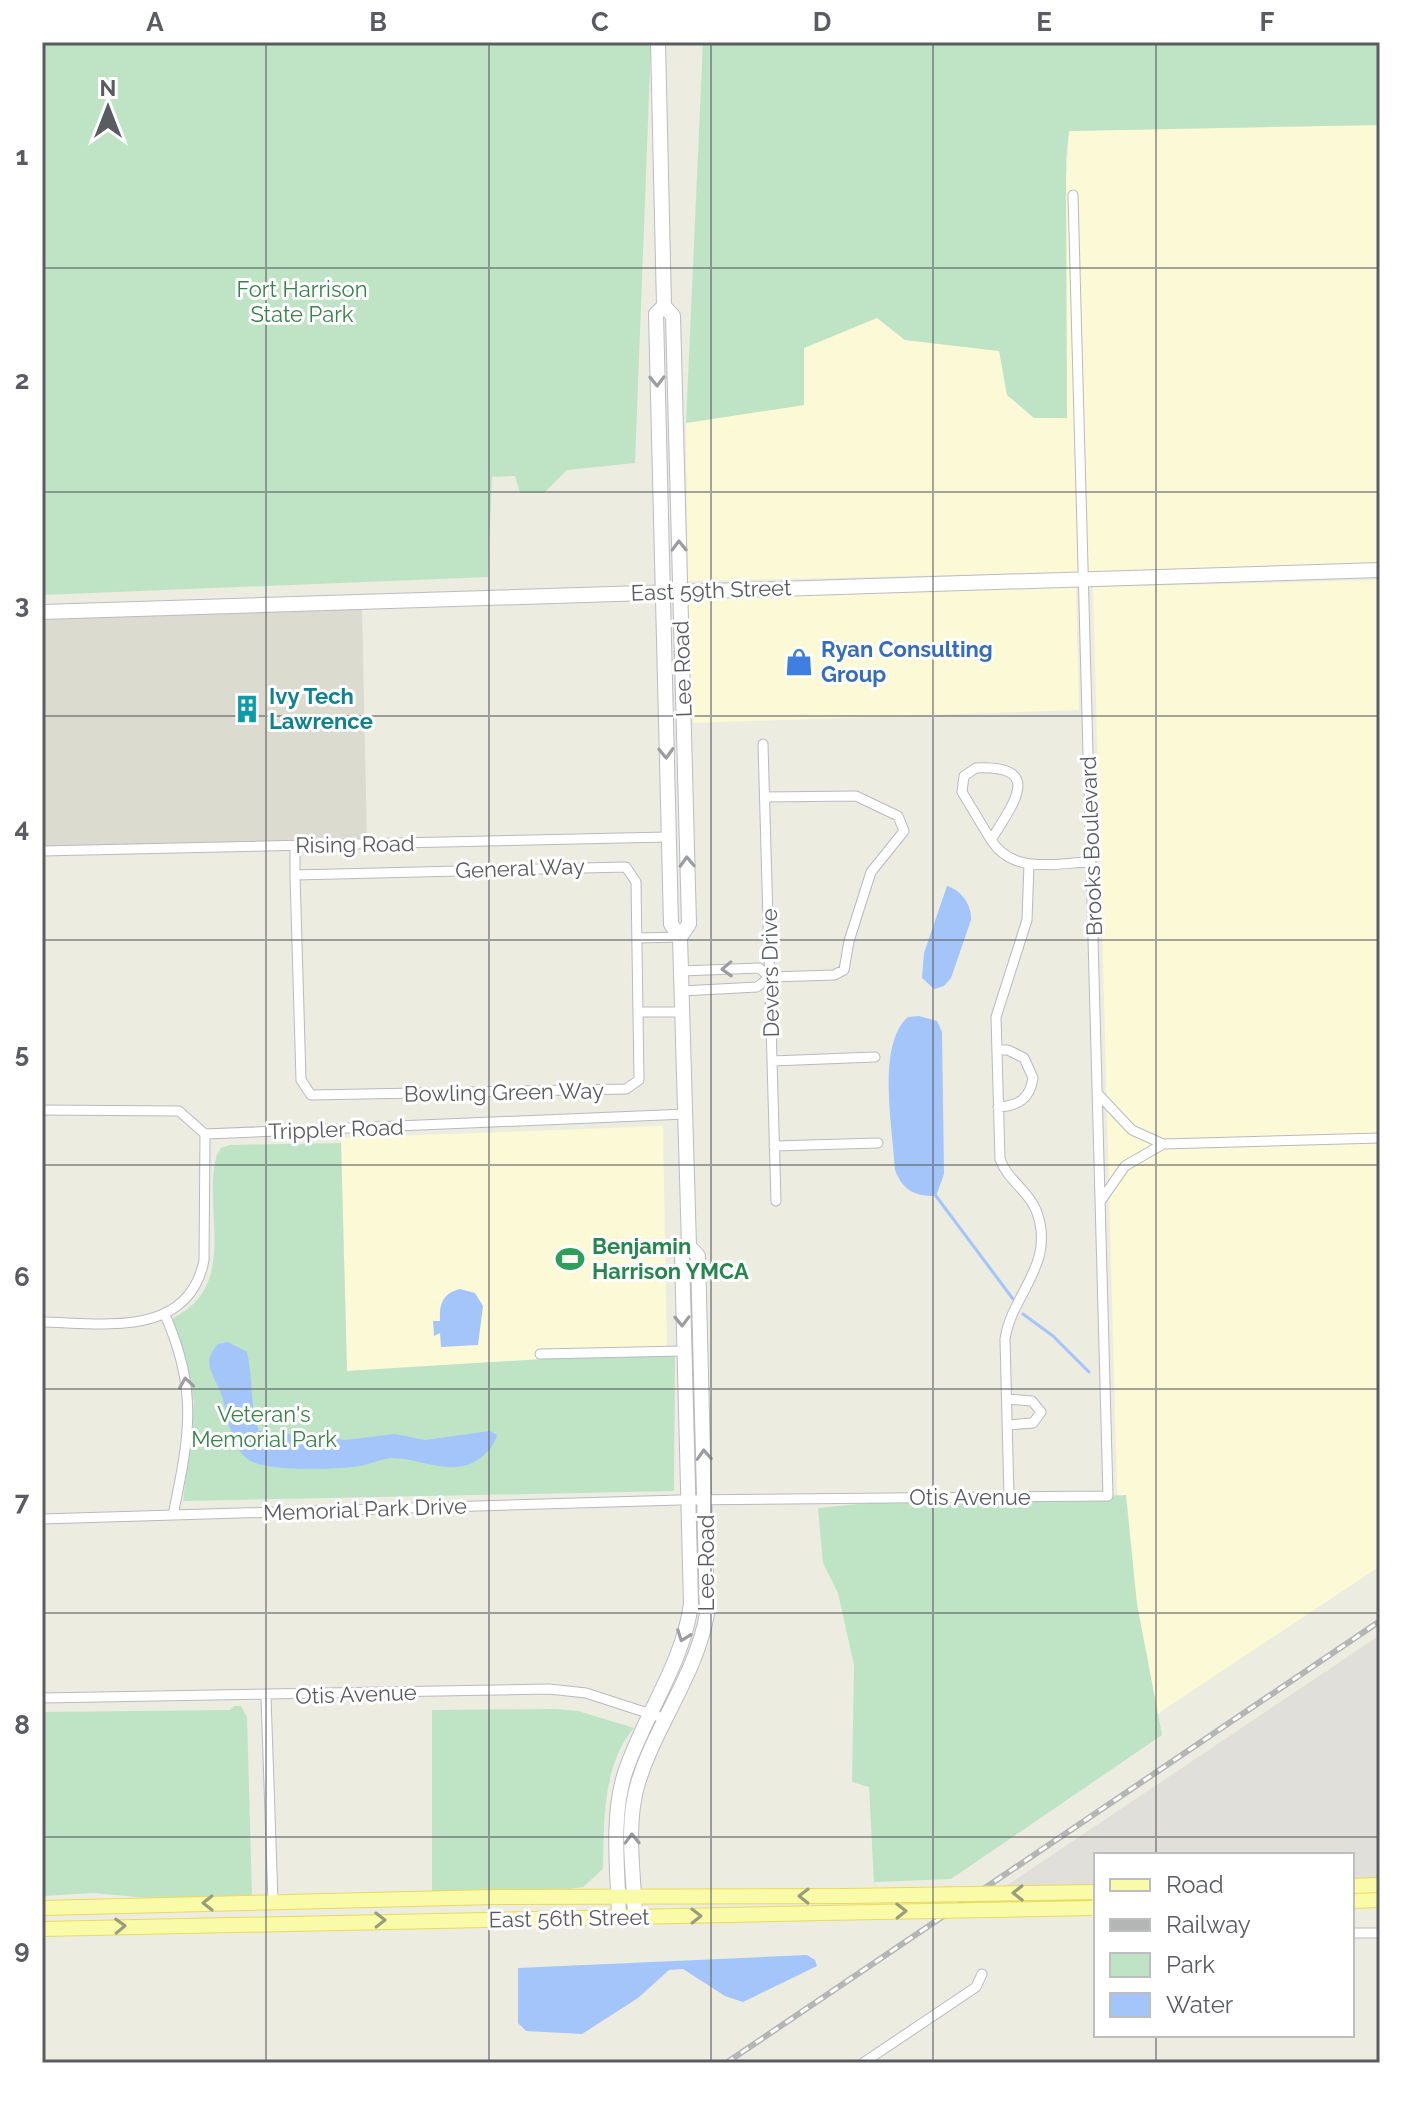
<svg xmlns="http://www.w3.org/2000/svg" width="1422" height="2105" font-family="Raleway,sans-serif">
	<rect width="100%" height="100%" fill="#ecece1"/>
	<!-- commercial -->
	<path fill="#fcf9d7" d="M1380 125V566L688 581 686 423 803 405 804 348 877 318 905 340 1000 351 1067 172 1069 131Z
		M1380 580V1566L1141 1725 1117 1489 1093 587Z
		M1076 583 1079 710 693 723 687 599Z
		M663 1126 667 1351 347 1371 341 1138Z"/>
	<!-- industrial -->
	<path fill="#e0dfd9" d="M1380 1635V1878H1352V1855H1096V1887L1000 1890Z"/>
	<!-- education -->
	<path fill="#dcdbd0" d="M362 607 367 839 42 846V618Z"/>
	<!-- green -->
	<path fill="#bfe3c5" d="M42 42H651L635 463 567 470 544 493H520L515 476 492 477 488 577 42 595Z
		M703 42H1380V125L1069 131 1066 158 1067 418H1034L1007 395 999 351 905 340 877 318 804 348V405L686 423Z
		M341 1143 347 1371 675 1351 674 1491 183 1501 194 1402 173 1318C241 1284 201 1209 217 1154L221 1148 230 1145Z
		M1126 1495 1137 1604 1162 1735 951 1879 874 1882 869 1787 852 1782 854 1665 838 1593 823 1563 818 1508 880 1502Z
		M234 1706H241L247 1717 252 1895 158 1899 94 1893 42 1896V1712L230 1710Z
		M556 1709 578 1711 634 1728C602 1765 604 1823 603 1869L583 1887 555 1891 432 1892V1710Z"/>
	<!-- water -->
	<path fill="#a3c5fa" d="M947 886C961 890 972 905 971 920L951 978 944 986 934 989 922 978 924 953Z
		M919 1016 937 1021 942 1032 944 1174 936 1196C915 1196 903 1191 895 1170 893 1129 876 1045 908 1017Z
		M460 1289 475 1293 483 1306 478 1345 441 1347 440 1333 434 1336 433 1321H440C439 1304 443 1293 460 1289Z
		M228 1342 247 1352C253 1377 250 1410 259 1431L346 1440 395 1434 425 1440 490 1431 497 1435C493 1450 478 1463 463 1466 442 1471 417 1459 395 1458 380 1458 368 1466 353 1467 330 1469 268 1472 249 1460 230 1448 228 1413 221 1393 213 1373 201 1363 218 1344Z
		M807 1955 815 1960 817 1966 743 2002 725 1996 683 1969 669 1970 638 1998 582 2034 526 2031 518 2023V1968Z"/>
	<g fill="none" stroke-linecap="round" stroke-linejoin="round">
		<!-- stream -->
		<path stroke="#a3c5fa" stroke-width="3" d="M936 1196 1013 1299
			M1023 1314 1053 1336 1089 1372"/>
		<defs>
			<path id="street" d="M763 744 776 1201
				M976 768C1045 765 1013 804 991 840L962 792 964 776Z
				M991 840C1014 875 1053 863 1091 862
				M295 846V875L301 1080 311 1095 626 1089 639 1080 636 882 626 867 295 875
				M42 851 668 837
				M638 938 680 937
				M681 971 759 968 770 977
				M682 991 757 987 770 977 834 975 844 970 849 941 871 872 904 831 898 816 856 796 765 797
				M640 1012H682
				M997 1050H1008L1024 1058 1033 1078C1030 1099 1018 1106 998 1107
				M772 1061 875 1057
				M1098 1094 1132 1130 1163 1144 1380 1138
				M42 1110 179 1111 205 1134
				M774 1146 878 1143
				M1102 1199 1125 1166 1163 1144
				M165 1315C199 1391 189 1437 173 1515
				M42 1322C102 1323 189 1339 204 1260L205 1134 686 1114
				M540 1354 683 1351
				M1007 1399 1032 1401 1041 1412 1033 1423 1008 1425
				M1009 1497 1005 1339C1012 1293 1057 1264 1036 1210 1028 1190 1007 1180 1000 1159L996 1017 1027 920 1029 864
				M42 1519 679 1500 1108 1496 1073 195
				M266 1697 273 1901
				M42 1698 549 1689 586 1693 666 1719
				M1352 1933H1380
				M863 2063 976 1987 982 1974"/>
			<path id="secondary" d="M658 42 664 306 673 316 689 924 680 937
				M42 612 1380 570
				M635 1917C634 1874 625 1825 638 1783 656 1724 696 1675 707 1614L698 1256 689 1246
				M619 1918C618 1872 611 1820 624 1776 642 1718 683 1665 691 1604L682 1254 689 1246 680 937 671 924 656 314 664 306"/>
			<path id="primary" d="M1352 1886 1380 1885
				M1352 1901 1380 1900
				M42 1908 494 1897 847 1896
				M42 1929 823 1913"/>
		</defs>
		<!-- street casing -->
		<use href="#street" stroke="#b9bac0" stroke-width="11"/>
		<!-- secondary casing -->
		<use href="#secondary" stroke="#babcc2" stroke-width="16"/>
		<!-- primary casing -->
		<use href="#primary" stroke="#eada5d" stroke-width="16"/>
		<!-- street -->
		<use href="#street" stroke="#fff" stroke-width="9"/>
		<!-- secondary -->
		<use href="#secondary" stroke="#fff" stroke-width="14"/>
		<!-- primary -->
		<use href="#primary" stroke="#fafba8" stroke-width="14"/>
		<defs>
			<path id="rail" d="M726 2063 1380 1621"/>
		</defs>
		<!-- rail casing -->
		<use href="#rail" stroke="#b4b5b5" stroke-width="6"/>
		<!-- rail -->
		<use href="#rail" stroke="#fff" stroke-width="3" stroke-dasharray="9" stroke-linecap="butt"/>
		<defs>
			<path id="primary-bridge" d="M847 1896 1096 1892
				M823 1913 1092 1908"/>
		</defs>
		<!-- primary-bridge casing -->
		<use href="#primary-bridge" stroke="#eada5d" stroke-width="16" stroke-linecap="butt"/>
		<!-- primary-bridge -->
		<use href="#primary-bridge" stroke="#fafba8" stroke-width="14"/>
	</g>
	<!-- one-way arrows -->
	<defs><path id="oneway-chevron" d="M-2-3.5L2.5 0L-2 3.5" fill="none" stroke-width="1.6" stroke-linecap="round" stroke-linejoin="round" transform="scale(2)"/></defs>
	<g stroke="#9c9da1">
		<use href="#oneway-chevron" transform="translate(657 381) rotate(89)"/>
		<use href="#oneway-chevron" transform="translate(679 546) rotate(-91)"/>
		<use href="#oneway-chevron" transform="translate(666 753) rotate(88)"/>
		<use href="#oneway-chevron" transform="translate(687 862) rotate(-92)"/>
		<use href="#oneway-chevron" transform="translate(727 969) rotate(178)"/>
		<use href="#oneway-chevron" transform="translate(682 1321) rotate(89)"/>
		<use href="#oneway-chevron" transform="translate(186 1383) rotate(-99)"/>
		<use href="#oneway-chevron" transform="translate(704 1455) rotate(-93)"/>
		<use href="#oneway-chevron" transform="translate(683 1636) rotate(110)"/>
		<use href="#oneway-chevron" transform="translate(632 1839) rotate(-91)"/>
	</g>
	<g stroke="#9a9c7e">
		<use href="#oneway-chevron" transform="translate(1018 1893) rotate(179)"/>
		<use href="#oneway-chevron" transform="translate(804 1896) rotate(-179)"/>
		<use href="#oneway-chevron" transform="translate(208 1903) rotate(179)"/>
		<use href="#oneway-chevron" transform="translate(901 1911) rotate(-1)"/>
		<use href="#oneway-chevron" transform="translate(696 1916) rotate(-1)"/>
		<use href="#oneway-chevron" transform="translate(380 1920) rotate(-1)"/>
		<use href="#oneway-chevron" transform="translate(120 1926) rotate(-2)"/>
	</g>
	<!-- grid -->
	<path fill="none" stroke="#5a5c62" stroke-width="2" stroke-opacity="0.55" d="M266 42V2063M489 42V2063M711 42V2063M933 42V2063M1156 42V1855M42 268H1380M42 492H1380M42 716H1380M42 940H1380M42 1165H1380M42 1389H1380M42 1613H1380M42 1837H1380M1156 2035V2063"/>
	<!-- icons -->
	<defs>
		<symbol id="shop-bare" viewBox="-9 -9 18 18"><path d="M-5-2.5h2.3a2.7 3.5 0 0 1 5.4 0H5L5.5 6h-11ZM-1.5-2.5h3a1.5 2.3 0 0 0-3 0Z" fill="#3f7fe0" stroke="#fff" stroke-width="2.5" paint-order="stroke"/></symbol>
		<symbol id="building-bare" viewBox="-9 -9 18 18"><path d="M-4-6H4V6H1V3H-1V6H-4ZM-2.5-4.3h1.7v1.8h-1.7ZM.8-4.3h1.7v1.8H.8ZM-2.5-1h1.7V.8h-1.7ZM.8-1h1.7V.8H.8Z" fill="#0f9aa8" stroke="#fff" stroke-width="2.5" paint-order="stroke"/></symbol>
		<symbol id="stadium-bare" viewBox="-9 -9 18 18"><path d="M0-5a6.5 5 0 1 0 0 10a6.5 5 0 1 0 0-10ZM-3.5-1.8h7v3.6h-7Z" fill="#2e9e5b" stroke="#fff" stroke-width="2.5" paint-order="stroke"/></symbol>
	</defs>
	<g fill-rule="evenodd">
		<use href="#shop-bare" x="779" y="642" width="40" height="40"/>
		<use href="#building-bare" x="227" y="689" width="40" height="40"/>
		<use href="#stadium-bare" x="550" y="1239" width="40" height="40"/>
	</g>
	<g text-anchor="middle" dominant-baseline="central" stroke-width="6" stroke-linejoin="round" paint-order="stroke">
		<!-- park labels -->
		<g font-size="22" fill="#398249" stroke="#fff">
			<text x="302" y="289">Fort Harrison<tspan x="302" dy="25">State Park</tspan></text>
			<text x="264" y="1414">Veteran's<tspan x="264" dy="25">Memorial Park</tspan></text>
		</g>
		<!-- street labels -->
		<g font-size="22" fill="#5a5c62" stroke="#fff">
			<text transform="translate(711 590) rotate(-2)">East 59th Street</text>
			<text transform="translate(682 669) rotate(-92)">Lee Road</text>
			<text transform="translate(355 844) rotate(-1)">Rising Road</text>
			<text transform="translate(1091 846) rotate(-92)">Brooks Boulevard</text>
			<text transform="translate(520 868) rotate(-2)">General Way</text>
			<text transform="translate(770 973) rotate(-91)">Devers Drive</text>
			<text transform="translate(504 1092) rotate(-1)">Bowling Green Way</text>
			<text transform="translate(336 1129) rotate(-2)">Trippler Road</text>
			<text x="970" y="1497">Otis Avenue</text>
			<text transform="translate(365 1509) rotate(-2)">Memorial Park Drive</text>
			<text transform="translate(706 1563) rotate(-90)">Lee Road</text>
			<text transform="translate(356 1694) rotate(-2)">Otis Avenue</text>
			<text transform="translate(569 1918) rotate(-1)">East 56th Street</text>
		</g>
		<!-- shop labels -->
		<g font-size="22" font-weight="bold" fill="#366cbe" stroke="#fff" text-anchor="start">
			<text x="821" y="649">Ryan Consulting<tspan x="821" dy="25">Group</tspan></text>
		</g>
		<!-- culture labels -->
		<g font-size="22" font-weight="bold" fill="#0d838f" stroke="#fff" text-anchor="start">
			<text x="269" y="696">Ivy Tech<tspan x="269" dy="25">Lawrence</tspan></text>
		</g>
		<!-- leisure labels -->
		<g font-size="22" font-weight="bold" fill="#27864d" stroke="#fff" text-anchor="start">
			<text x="592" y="1246">Benjamin<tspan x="592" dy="25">Harrison YMCA</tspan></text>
		</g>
	</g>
	<!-- border -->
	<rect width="1422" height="2105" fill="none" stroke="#ffffff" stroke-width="88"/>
	<!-- legend -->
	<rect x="1094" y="1853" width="260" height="184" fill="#ffffff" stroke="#bdbec0" stroke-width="2"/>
	<rect x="1110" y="1879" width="40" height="12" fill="#fafba8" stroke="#bdbec0" stroke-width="2"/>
	<text x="1166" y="1893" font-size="24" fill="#5a5c62">Road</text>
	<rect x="1110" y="1919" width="40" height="12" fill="#b4b5b5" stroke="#bdbec0" stroke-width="2"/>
	<text x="1166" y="1933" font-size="24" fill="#5a5c62">Railway</text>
	<rect x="1110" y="1953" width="40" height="24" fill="#bfe3c5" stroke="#bdbec0" stroke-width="2"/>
	<text x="1166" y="1973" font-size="24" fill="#5a5c62">Park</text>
	<rect x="1110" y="1993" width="40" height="24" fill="#a3c5fa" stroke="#bdbec0" stroke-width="2"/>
	<text x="1166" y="2013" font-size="24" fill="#5a5c62">Water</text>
	<!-- north arrow -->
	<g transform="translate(108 108)" stroke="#ffffff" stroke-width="6" paint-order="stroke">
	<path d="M0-6L14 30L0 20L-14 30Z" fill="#5a5c62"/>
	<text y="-12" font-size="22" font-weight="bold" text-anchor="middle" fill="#5a5c62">N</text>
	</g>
	<rect x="44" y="44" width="1334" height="2017" fill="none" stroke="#5a5c62" stroke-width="3"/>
	<g font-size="26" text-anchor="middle" font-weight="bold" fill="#5a5c62">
		<text x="155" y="31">A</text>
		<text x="378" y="31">B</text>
		<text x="600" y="31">C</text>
		<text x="822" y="31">D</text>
		<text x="1044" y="31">E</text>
		<text x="1267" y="31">F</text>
		<text x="22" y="165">1</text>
		<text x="22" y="389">2</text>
		<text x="22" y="613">3</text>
		<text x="22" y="837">4</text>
		<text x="22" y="1062">5</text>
		<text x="22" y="1286">6</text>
		<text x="22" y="1510">7</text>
		<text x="22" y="1734">8</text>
		<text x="22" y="1958">9</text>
	</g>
</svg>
